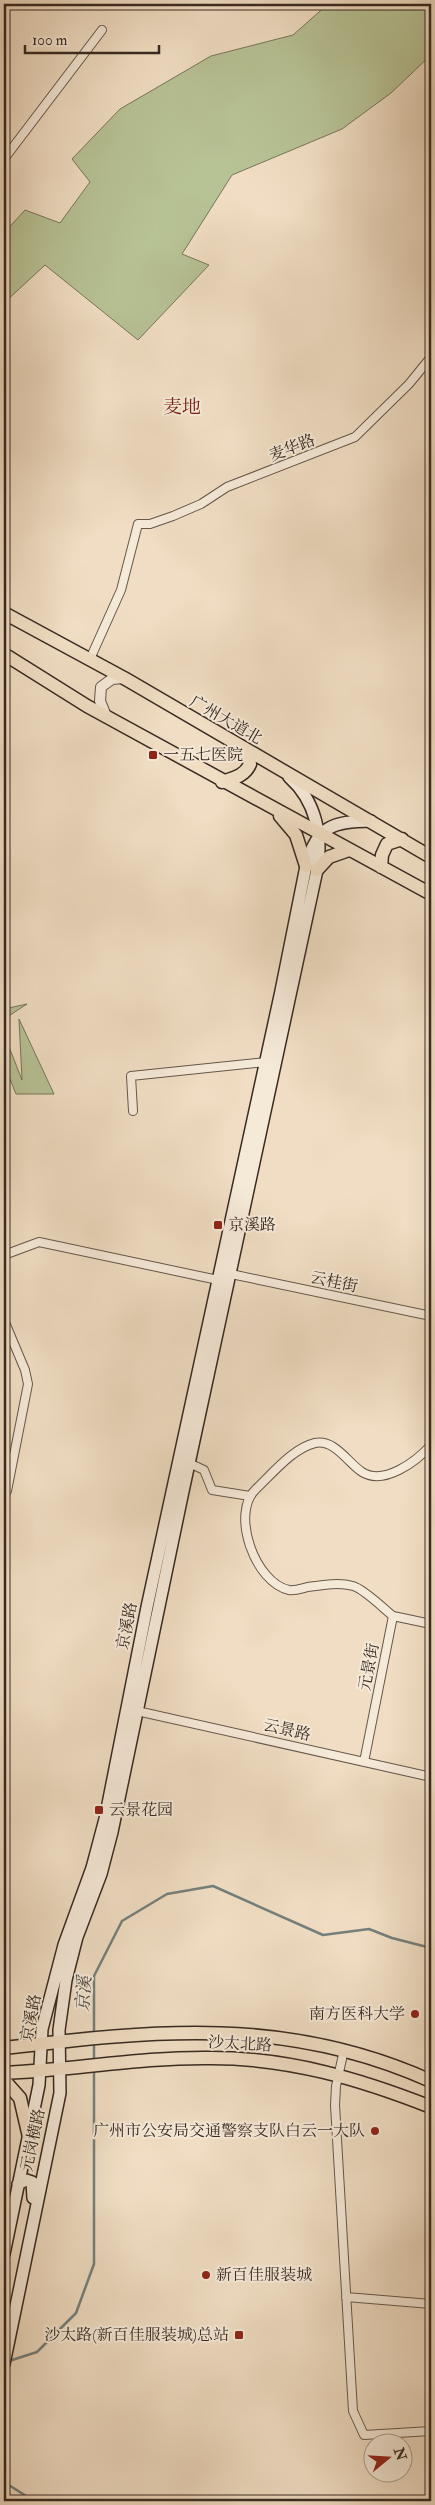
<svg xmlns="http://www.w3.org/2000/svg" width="435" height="2505" font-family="'IM FELL Double Pica','Noto Serif SC',serif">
	<rect width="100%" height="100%" fill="#f0ddc3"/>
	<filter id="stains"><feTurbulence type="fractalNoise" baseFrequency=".004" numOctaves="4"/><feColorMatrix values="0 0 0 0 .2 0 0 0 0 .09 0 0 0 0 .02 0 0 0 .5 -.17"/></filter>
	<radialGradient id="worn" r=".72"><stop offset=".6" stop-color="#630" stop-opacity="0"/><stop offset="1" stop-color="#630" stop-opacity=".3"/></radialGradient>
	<!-- green -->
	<path fill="#b7c295" stroke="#78765b" d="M328 4H431V55L391 93 342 129 232 175 182 254 209 265 138 340 45 265 4 303V233L25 210 60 223 90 182 72 159 120 109 211 56 293 35Z
		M27 1004 4 1019V1009Z
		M19 1019 54 1094H16L4 1064V1034L22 1080Z"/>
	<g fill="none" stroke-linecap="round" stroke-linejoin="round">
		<!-- stream -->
		<path stroke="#74807d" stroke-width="2.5" d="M94 2034V1976L122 1921 167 1894 213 1886 323 1935 369 1929 392 1938 431 1948
			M94 2042V2061
			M9 2361 37 2352 76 2313 94 2264V2069
			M4 2482 34 2501"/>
		<defs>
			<path id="minor" d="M4 159 102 30
				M90 659 121 590 138 524H150L173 516 201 504 227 487 355 437 409 384 431 357
				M133 1111 131 1076 266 1062
				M4 1255 39 1242 218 1280
				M231 1274 431 1316
				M4 1320 25 1370 28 1384 7 1491
				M189 1463 204 1470 212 1490 250 1496
				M393 1616C383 1608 364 1589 353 1586 339 1582 322 1585 308 1587 303 1588 295 1591 289 1590 255 1583 230 1513 256 1489 272 1474 293 1448 315 1443 335 1439 348 1463 362 1472 384 1486 417 1461 431 1445
				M137 1711 431 1777
				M364 1762 393 1616 431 1624
				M344 2050 336 2086 335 2105 353 2411 364 2435 431 2431
				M346 2297 431 2304"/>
			<path id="tertiary" d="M106 716 100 701 101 687 112 679 124 678"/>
			<path id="secondary" d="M18 2184 26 2180 32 2182 33 2198
				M4 2254 39 2085 42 2029 64 1945 92 1868 105 1819 147 1607 281 991 306 866C316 827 332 821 371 821
				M4 2364 60 2093 59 2030 66 1980 77 1937 101 1874 112 1832 182 1496 317 870C323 836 316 801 289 777"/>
			<path id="primary" d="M4 2048C155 2030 288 2016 431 2081
				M4 2073C73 2070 142 2057 211 2058 289 2058 360 2079 431 2107
				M4 2080 20 2098 29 2137"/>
			<path id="trunk" d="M4 613 124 678 431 857
				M4 654 87 706 431 894
				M222 782C234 778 245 776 250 764L246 750
				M280 816 296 835 306 866
				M381 867 382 855 387 844 402 839
				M317 870 329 857 349 850"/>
		</defs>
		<!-- minor casing -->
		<use href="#minor" stroke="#66574a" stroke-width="10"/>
		<!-- tertiary casing -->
		<use href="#tertiary" stroke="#66574a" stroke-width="12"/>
		<!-- secondary casing -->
		<use href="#secondary" stroke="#382a21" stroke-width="14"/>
		<!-- primary casing -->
		<use href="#primary" stroke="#382a21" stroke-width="15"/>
		<!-- trunk casing -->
		<use href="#trunk" stroke="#382a21" stroke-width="15"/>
		<!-- minor -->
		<use href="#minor" stroke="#f5e9d8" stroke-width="8"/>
		<!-- tertiary -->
		<use href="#tertiary" stroke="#f5e9d8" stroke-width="10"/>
		<!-- secondary -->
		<use href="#secondary" stroke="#f5e9d8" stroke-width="11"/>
		<!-- primary -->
		<use href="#primary" stroke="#f0ddc3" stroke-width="12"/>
		<!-- trunk -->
		<use href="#trunk" stroke="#f0ddc3" stroke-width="12"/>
	</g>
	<!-- markers -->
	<g fill="#8f2418" stroke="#f5e9d8" stroke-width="2">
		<rect x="148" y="750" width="10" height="10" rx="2.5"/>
		<rect x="213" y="1220" width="10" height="10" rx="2.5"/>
		<rect x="94" y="1805" width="10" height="10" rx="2.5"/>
		<circle cx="415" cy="2014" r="5"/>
		<circle cx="375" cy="2131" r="5"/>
		<circle cx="206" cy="2275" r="5"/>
		<rect x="234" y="2330" width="10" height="10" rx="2.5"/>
	</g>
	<g text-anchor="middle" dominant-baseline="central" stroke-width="4" stroke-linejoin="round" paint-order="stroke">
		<!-- street labels -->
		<g font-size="16" fill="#382a21" stroke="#f5e9d8">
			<text transform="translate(292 448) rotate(-21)">麦华路</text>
			<text transform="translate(226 720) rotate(30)">广州大道北</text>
			<text transform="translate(334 1282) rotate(12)">云桂街</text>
			<text transform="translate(127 1626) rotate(-79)">京溪路</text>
			<text transform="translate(369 1667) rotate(-79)">元景街</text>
			<text transform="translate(287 1730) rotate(13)">云景路</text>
			<text transform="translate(31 2018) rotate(-79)">京溪路</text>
			<text transform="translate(240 2044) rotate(3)">沙太北路</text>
			<text transform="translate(33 2140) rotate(-78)">元岗横路</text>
		</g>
		<!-- poi labels -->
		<g font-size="16" fill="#382a21" stroke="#f5e9d8" text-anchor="start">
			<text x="163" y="755">一五七医院</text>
			<text x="228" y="1225">京溪路</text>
			<text x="109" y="1810">云景花园</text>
			<text x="405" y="2014" text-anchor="end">南方医科大学</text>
			<text x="365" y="2131" text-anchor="end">广州市公安局交通警察支队白云一大队</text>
			<text x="216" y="2275">新百佳服装城</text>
			<text x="229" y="2335" text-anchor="end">沙太路(新百佳服装城)总站</text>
		</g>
		<!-- water labels -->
		<g font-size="18" font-style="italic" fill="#514e47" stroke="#f5e9d8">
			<text transform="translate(84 1994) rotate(-86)">京溪</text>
		</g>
		<!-- quarter labels -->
		<g font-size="19" fill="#7a1f14" stroke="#f5e9d8">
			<text x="182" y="407">麦地</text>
		</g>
	</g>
	<!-- margin -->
	<rect width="435" height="2505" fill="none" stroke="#f0ddc3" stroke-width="20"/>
	<rect x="5" y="5" width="425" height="2495" fill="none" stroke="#382a21" stroke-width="2.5"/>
	<rect x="10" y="10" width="415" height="2485" fill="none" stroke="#382a21"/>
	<!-- north arrow -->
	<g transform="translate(388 2458) rotate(72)"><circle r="24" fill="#f5e9d8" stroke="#a99d8f"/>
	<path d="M0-4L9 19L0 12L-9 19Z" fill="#8f2418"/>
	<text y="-8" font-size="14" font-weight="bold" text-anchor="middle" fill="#382a21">N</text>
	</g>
	<!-- scale -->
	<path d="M25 45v8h134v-8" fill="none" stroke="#382a21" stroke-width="2.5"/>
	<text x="32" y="45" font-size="15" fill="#382a21" stroke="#f5e9d8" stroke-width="4" paint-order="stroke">100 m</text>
	<rect width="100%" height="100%" filter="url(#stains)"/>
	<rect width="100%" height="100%" fill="url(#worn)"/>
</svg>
